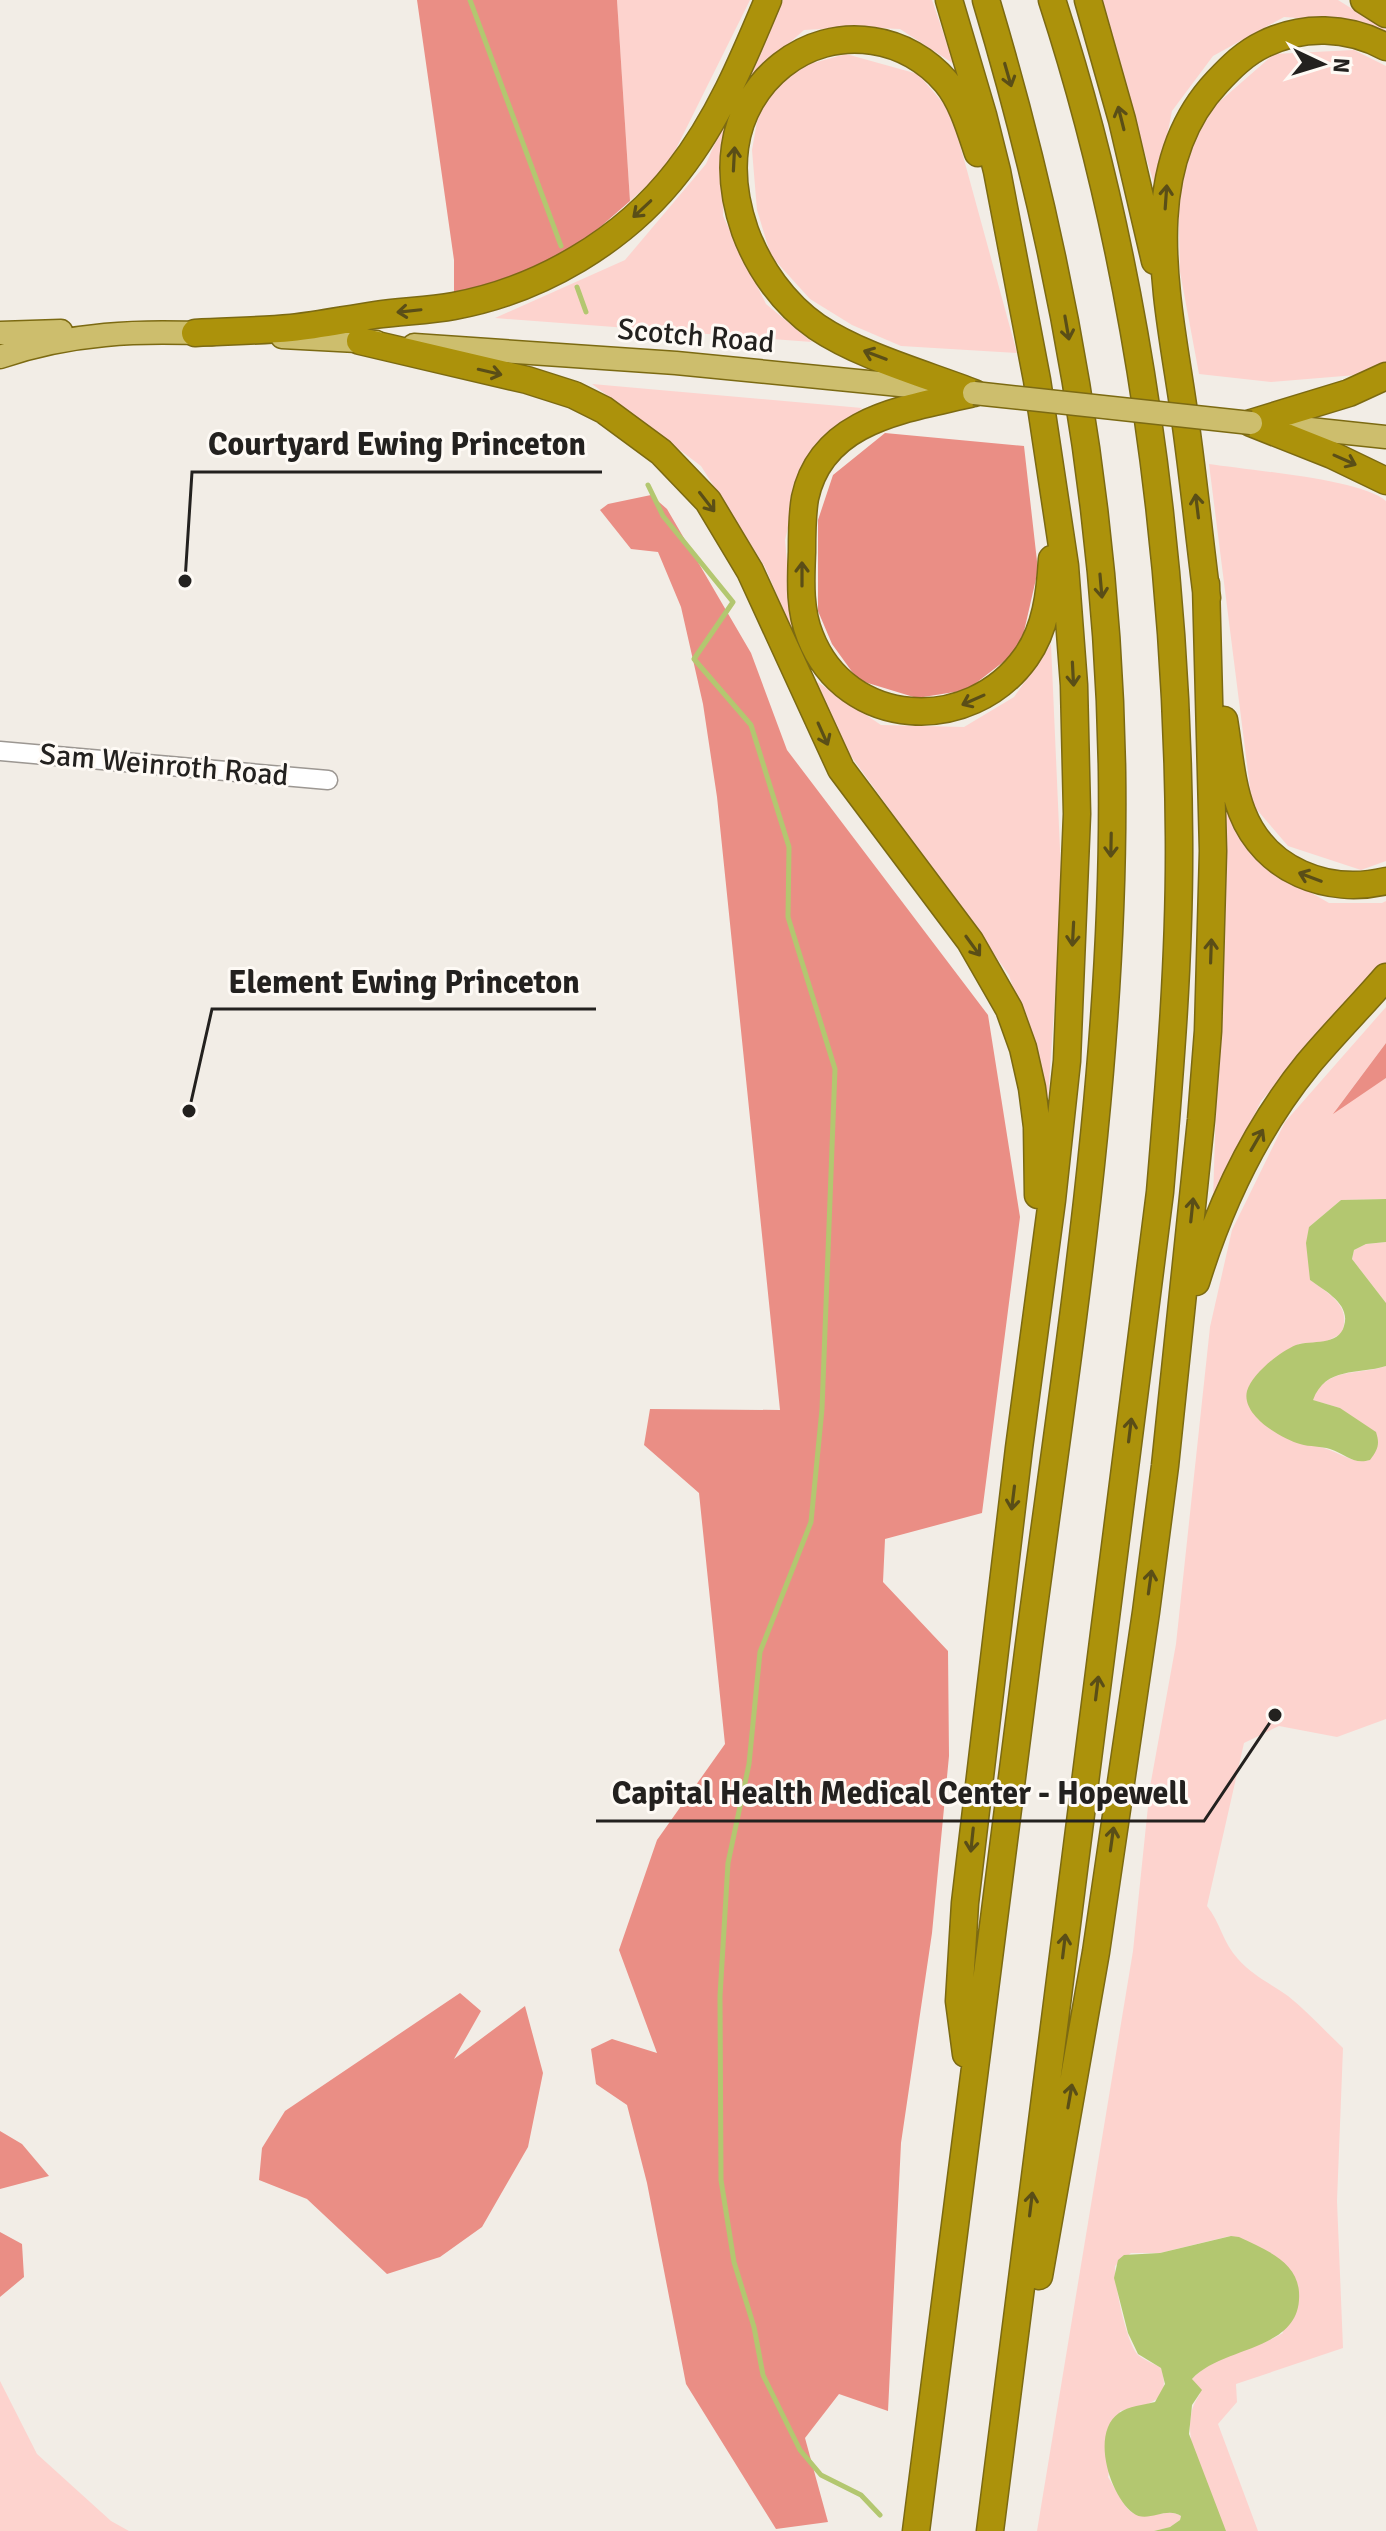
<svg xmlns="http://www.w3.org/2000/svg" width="1386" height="2531" font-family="Signika,sans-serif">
	<rect width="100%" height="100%" fill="#f2ede6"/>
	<!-- green -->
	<path fill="#fdd3ce" d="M617 0H750L667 167 630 201Z
		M783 0H932L954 64 900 29 854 27 804 30 750 78Z
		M1098 0H1338L1386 30V35L1339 21 1284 17 1213 56 1172 111 1156 190Z
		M1354 50 1386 66V362L1356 375 1271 382 1199 374 1180 272 1178 191 1203 116 1274 54Z
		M846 54 918 74 951 112 1017 353 901 346 852 325 810 299 771 256 757 210 752 150 760 105 795 68Z
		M728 113 723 216 766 304 812 342 495 318 625 260 706 164Z
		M592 384 862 408 803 466 785 540 794 636 765 567 701 466Z
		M1209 464C1247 470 1361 479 1386 501V861L1361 870 1288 846 1252 804Z
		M1051 644 1062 895 1048 1098 1009 975 843 745 816 681 881 725 964 727 1014 697Z
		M1225 805 1272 870 1329 903H1382L1386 901V963L1261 1101 1213 1201Z
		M1386 1007V1043L1335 1111 1386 1078V1199L1341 1200 1309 1227 1310 1280C1330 1294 1353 1307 1341 1334L1325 1342 1298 1344 1319 1447C1337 1450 1352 1465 1370 1460L1340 1408 1312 1400C1327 1366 1356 1376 1386 1366V1719L1337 1737 1279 1726 1244 1743 1207 1906C1220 1922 1223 1943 1238 1959 1252 1975 1271 1984 1288 1996 1307 2011 1325 2031 1343 2048L1337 2201 1343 2348 1236 2384 1237 2402 1218 2424 1258 2531H1226C1210 2494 1172 2431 1200 2394L1192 2379C1216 2354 1254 2350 1283 2333L1253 2245 1245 2240 1230 2236 1160 2253H1131L1115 2266C1114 2284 1126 2342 1138 2355 1144 2360 1155 2364 1161 2368 1173 2403 1146 2405 1120 2411L1108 2477C1115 2488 1121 2502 1130 2511 1145 2524 1166 2506 1181 2516L1180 2520 1170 2527 1154 2531H1037L1133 1951 1150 1787 1176 1644 1210 1327 1232 1230 1285 1122Z
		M1386 1242V1303L1352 1259 1354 1250 1366 1244Z
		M0 2381 37 2454 111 2521 129 2531H0Z"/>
	<!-- forest -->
	<path fill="#ea8e85" d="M417 0H617L630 201 567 256 454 296V260Z
		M885 433 1024 446 1038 570 1020 649 967 690 917 698 858 680 832 644 818 611V520L833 475Z
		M651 495 667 509 751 653 787 750 988 1015 1020 1217 982 1513 885 1539 883 1582 948 1651 949 1756 932 1933 901 2143 888 2411 839 2394 805 2438 828 2522 776 2529 686 2384 647 2183 627 2105 596 2084 591 2049 612 2039 657 2053 619 1950 657 1840 725 1744 699 1493 644 1445 650 1409 780 1410 717 797 703 704 681 607 658 552 631 549 600 510 608 504Z
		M1386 1043V1078L1333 1114Z
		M460 1993 481 2011 454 2059 525 2006 543 2073 528 2147 482 2227 440 2257 387 2274 307 2199 259 2180 262 2148 285 2111Z
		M0 2131 22 2144 49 2176 0 2189Z
		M0 2232 22 2244 24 2277 0 2297Z"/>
	<!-- water -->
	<path fill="#b3c770" d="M1386 1199V1242L1366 1244 1354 1250 1352 1259 1386 1303V1366C1357 1375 1326 1366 1313 1400L1340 1408 1376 1432C1380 1444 1378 1450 1370 1460 1353 1465 1346 1454 1330 1449 1321 1446 1310 1447 1300 1444 1280 1438 1241 1415 1247 1391 1252 1374 1279 1352 1296 1345 1311 1340 1339 1346 1344 1326 1351 1304 1325 1291 1310 1280L1306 1243 1309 1227 1341 1200Z
		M1231 2236 1239 2237C1264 2249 1297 2261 1299 2292 1303 2352 1223 2345 1192 2379L1202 2390 1192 2405 1189 2434 1226 2531H1154L1170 2527 1180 2520 1181 2516C1166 2506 1147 2524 1133 2513 1110 2496 1090 2433 1119 2413 1128 2406 1144 2405 1155 2402L1165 2384 1161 2368 1138 2354 1128 2333 1114 2278 1118 2260 1124 2255 1160 2253Z"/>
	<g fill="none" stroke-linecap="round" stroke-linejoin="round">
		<!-- stream -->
		<path stroke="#b3c770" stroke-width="5" d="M470 0 561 246
			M577 287 586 312
			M648 485 663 516 733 602 694 659 751 725 789 847 788 917 835 1069 822 1409 811 1522 760 1652 749 1764 728 1863 720 1996 721 2180 734 2262 754 2327 763 2375 800 2450 821 2475 861 2495 880 2515"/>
		<defs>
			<path id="minor" d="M0 751 328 780"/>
			<path id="major" d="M0 333 61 331
				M282 337 376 342
				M414 345 676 363 950 390
				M0 357C69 333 140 330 212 334
				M1272 425 1386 437"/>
			<path id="highway" d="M949 0 983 115 997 171 1037 380 1065 566 1074 685 1077 814 1067 1061 1052 1200 1019 1448 965 1903 959 2001 966 2054
				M1088 0 1122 120 1155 261
				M1364 0 1386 14
				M195 333C227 331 259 331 291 328 320 325 347 319 375 315 401 311 428 311 454 306 540 290 624 241 678 171 718 120 743 60 768 0
				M360 341 527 380 574 395 604 410 661 452 708 501 750 571 841 769 970 941 1009 1009 1023 1048 1032 1088 1037 1127 1038 1195
				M974 393C925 374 860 356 817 327 784 304 759 269 745 231 736 205 731 175 735 147 744 81 805 30 873 41 901 45 927 60 946 82 962 101 970 129 978 153
				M974 393C909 409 822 417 805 498 802 515 802 534 802 552 801 579 799 609 810 636 846 729 970 736 1026 657 1046 629 1050 593 1052 559
				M1251 423 1332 455 1386 481
				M1251 423 1349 393 1386 376
				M1207 598C1199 536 1193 474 1184 412 1169 305 1134 170 1217 82 1231 67 1245 53 1264 44 1303 25 1347 26 1386 47
				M1224 720C1229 750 1231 784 1242 812 1265 871 1328 895 1386 881
				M1196 1282C1220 1204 1256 1128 1308 1064 1333 1034 1361 1006 1386 977
				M1039 2276 1096 1952 1146 1612 1165 1466 1201 1120 1208 1031 1213 851 1206 584
				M916 2531C952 2238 989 1945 1028 1652 1066 1360 1116 1066 1112 771 1108 509 1061 250 986 0
				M990 2531 1160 1192C1170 1074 1180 955 1179 836 1177 559 1138 263 1052 0"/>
		</defs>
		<!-- minor casing -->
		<use href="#minor" stroke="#9c9792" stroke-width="21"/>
		<!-- major casing -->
		<use href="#major" stroke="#7c6a12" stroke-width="25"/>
		<!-- highway casing -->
		<use href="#highway" stroke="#7c6a12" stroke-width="29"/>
		<!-- minor -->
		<use href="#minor" stroke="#fff" stroke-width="18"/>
		<!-- major -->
		<use href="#major" stroke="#cdbe6d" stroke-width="22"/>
		<!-- highway -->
		<use href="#highway" stroke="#ac920b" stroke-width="26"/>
		<defs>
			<path id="major-bridge" d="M974 393 1251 423"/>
		</defs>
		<!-- major-bridge casing -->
		<use href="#major-bridge" stroke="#7c6a12" stroke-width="25" stroke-linecap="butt"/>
		<!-- major-bridge -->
		<use href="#major-bridge" stroke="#cdbe6d" stroke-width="22"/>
	</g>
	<!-- one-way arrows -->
	<defs><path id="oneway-shaft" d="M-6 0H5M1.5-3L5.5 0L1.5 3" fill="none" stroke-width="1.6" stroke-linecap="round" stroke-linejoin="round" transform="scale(2)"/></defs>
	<g stroke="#5a4e17">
		<use href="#oneway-shaft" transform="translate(1008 75) rotate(74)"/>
		<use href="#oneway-shaft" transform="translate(1121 118) rotate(-104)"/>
		<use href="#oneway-shaft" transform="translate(734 159) rotate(-87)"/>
		<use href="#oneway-shaft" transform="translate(1166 197) rotate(-86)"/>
		<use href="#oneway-shaft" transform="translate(642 209) rotate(137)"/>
		<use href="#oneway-shaft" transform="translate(409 311) rotate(174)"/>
		<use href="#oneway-shaft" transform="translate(1067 328) rotate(80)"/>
		<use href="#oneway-shaft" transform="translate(875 355) rotate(-159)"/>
		<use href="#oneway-shaft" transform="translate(490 372) rotate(13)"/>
		<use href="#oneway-shaft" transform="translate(1345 460) rotate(24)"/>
		<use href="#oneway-shaft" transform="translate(707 502) rotate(52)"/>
		<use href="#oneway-shaft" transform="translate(1197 506) rotate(-97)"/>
		<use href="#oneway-shaft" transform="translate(802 574) rotate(-90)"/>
		<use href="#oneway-shaft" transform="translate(1101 586) rotate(85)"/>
		<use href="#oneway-shaft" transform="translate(1073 674) rotate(87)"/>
		<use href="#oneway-shaft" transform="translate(973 700) rotate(156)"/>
		<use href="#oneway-shaft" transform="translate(823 734) rotate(66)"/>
		<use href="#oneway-shaft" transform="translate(1111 845) rotate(91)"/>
		<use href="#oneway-shaft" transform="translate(1310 877) rotate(-159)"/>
		<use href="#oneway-shaft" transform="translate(1073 934) rotate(93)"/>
		<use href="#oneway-shaft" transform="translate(973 946) rotate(54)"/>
		<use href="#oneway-shaft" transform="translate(1211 951) rotate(-88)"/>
		<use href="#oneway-shaft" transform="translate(1257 1140) rotate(-60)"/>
		<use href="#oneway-shaft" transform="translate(1192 1210) rotate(-84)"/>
		<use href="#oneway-shaft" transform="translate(1130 1430) rotate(-83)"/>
		<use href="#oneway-shaft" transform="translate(1013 1498) rotate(97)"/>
		<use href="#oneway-shaft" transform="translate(1150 1582) rotate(-82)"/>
		<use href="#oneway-shaft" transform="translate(1097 1688) rotate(-83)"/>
		<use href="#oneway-shaft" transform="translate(1112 1839) rotate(-82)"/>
		<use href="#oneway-shaft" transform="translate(972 1840) rotate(96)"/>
		<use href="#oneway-shaft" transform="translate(1064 1946) rotate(-83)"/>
		<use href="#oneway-shaft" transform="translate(1070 2096) rotate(-80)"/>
		<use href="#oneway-shaft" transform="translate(1031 2204) rotate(-83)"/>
	</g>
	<g text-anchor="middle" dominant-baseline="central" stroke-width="6" stroke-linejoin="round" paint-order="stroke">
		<!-- street labels -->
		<g font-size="30" fill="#23211f" stroke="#fefaf5">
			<text transform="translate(696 336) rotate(5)">Scotch Road</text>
			<text transform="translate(164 765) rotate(5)">Sam Weinroth Road</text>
		</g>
	</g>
	<!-- callouts -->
	<path fill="none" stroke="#23211f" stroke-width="3" d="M185 581L192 472H602M189 1111L212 1009H596M1275 1715L1204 1821H596"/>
	<g fill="#23211f" stroke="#fefaf5" stroke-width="3">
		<circle cx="185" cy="581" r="8"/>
		<circle cx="189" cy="1111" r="8"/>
		<circle cx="1275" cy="1715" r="8"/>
	</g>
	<g font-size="32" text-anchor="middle" font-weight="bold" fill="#23211f" stroke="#fefaf5" stroke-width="6" stroke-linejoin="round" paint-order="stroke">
		<text x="397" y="455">Courtyard Ewing Princeton</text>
		<text x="404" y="993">Element Ewing Princeton</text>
		<text x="900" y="1804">Capital Health Medical Center - Hopewell</text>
	</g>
	<!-- north arrow -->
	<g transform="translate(1322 64) rotate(94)" stroke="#fefaf5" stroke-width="6" paint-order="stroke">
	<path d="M0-6L14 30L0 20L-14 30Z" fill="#23211f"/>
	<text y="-12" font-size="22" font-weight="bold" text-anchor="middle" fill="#23211f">N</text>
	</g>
</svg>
